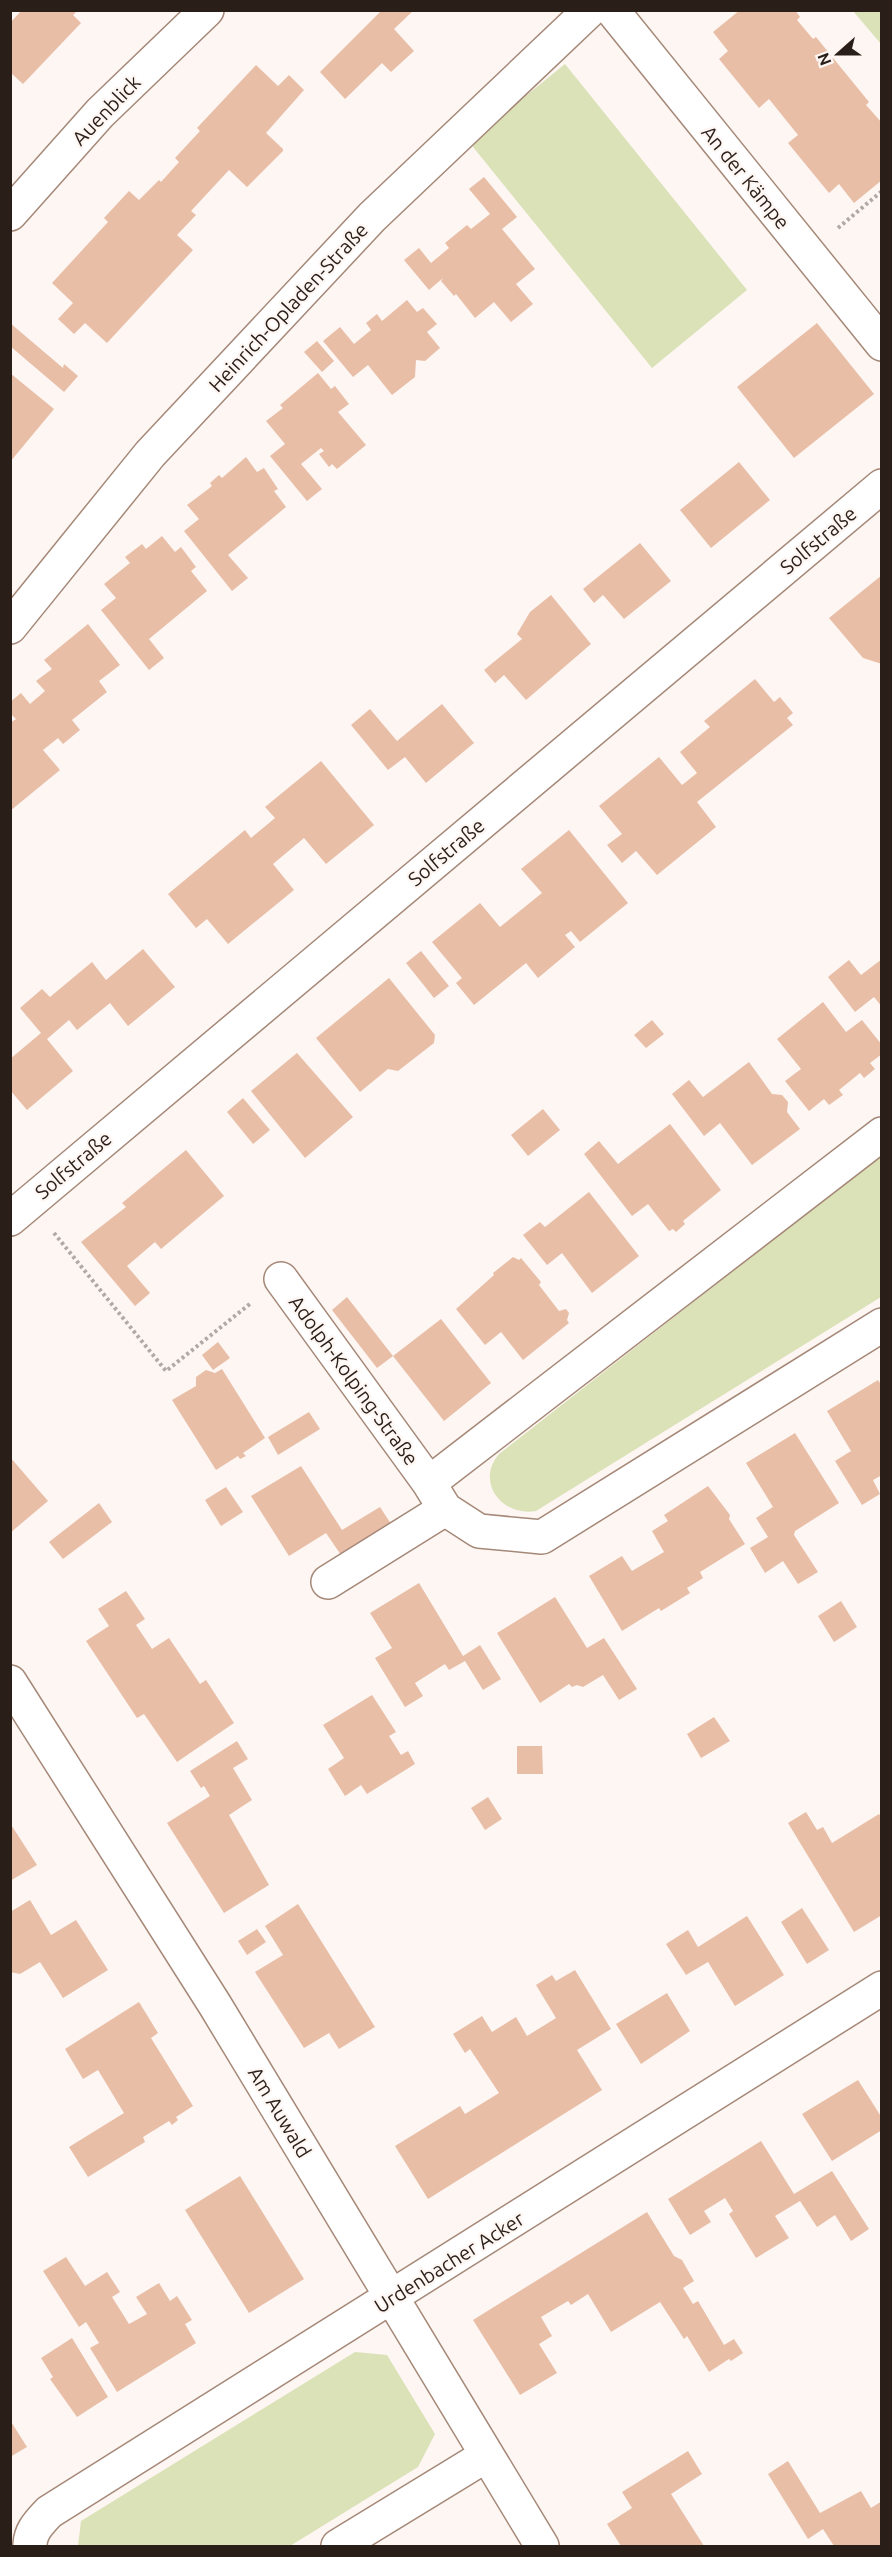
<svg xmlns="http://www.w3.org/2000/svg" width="892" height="2557" font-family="Ubuntu,sans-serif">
	<rect width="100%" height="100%" fill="#fdf6f3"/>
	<!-- green -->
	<path fill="#dbe2b8" d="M853 11H881V44Z
		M565 64 747 290 652 368 469 142Z
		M881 1155V1297L536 1511C502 1517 475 1482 499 1454Z
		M355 2352 387 2355 435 2434 418 2467 290 2546H78L81 2521Z"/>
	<!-- building -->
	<path fill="#e9bea7" d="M22 10H78L73 15 81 23 23 84 10 72V23Z
		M382 10H414L394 29 414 51 391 72 382 63 345 99 320 72Z
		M740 10H795L800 17 797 20 813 39 816 37 869 102 866 105 882 123V180L854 203 839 184 829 193 788 143 798 135 769 99 759 108 719 59 728 51 713 32Z
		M256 65 278 86 289 75 304 90 266 133 283 149V151L247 187 229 170 191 211 196 215 177 235 193 250 107 343 85 323 74 334 58 319 73 303 52 283 108 222 104 218 129 191 139 200 159 180 161 182 179 162 175 158 200 131 197 128Z
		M484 177 517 217 502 229 535 269 516 284 533 304 511 322 494 302 475 318 456 294 454 296 441 281 443 278 429 290 404 260 419 248 431 263 449 248 445 243 467 225 471 229 490 214 469 189Z
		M407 300 417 312 423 308 437 324 427 332 440 348 425 361 416 360 415 377 392 395 368 365 353 377 323 341 340 327 354 344 371 330 366 323 377 314 382 321Z
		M10 323 63 368 64 364 78 376 64 392 10 346Z
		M817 323 874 394 794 458 737 387Z
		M317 341 334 361 322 372 304 352Z
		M10 373 54 409 10 462Z
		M318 373 331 389 335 386 349 404 338 412 366 445 337 469 332 464 329 467 319 454 324 451 321 448 301 464 322 489 307 501 270 456 285 444 266 421 283 408 280 405Z
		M246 457 257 472 264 468 278 489 274 491 286 507 228 555 248 578 232 591 184 531 199 519 187 505 207 490 212 486 210 483 219 475 222 478Z
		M739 462 770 500 711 548 680 510Z
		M162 536 175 552 181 547 196 567 191 571 207 591 149 639 164 658 149 670 101 610 116 598 104 584 130 563 125 557 142 544 146 549Z
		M640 543 671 581 624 619 603 595 594 603 583 589Z
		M882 575V664L863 658 829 618Z
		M551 595 591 644 526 700 504 675 495 683 484 670 522 639 517 634 530 612Z
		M88 624 120 665 99 681 107 692 72 720 80 730 63 744 58 738 43 750 60 770 10 811V723L16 719 10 713V702L21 693 30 704 45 691 36 681 52 669 44 660Z
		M755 679 774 702 780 697 793 713 787 718 793 725 697 802 716 827 657 875 636 851 622 863 607 845 622 834 599 806 659 757 682 785 697 773 680 752 710 727 704 721Z
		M442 704 474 743 426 783 405 757 388 770 351 725 370 709 397 741Z
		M321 761 374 825 326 864 304 838 273 864 294 890 228 944 207 919 196 928 168 894 245 830 251 838 275 818 265 807Z
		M569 830 628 903 580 942 571 931 565 935 575 947 538 978 526 963 474 1005 456 983 462 978 432 942 480 903 500 927 542 893 521 869Z
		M143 949 175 987 128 1026 110 1003 77 1030 69 1020 47 1039 73 1071 27 1110 10 1090V1059L41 1033 20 1008 42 989 50 997 92 962 106 980Z
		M421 951 449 986 434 998 406 963Z
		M882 959V1007L874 997 855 1012 828 977 849 960 861 975Z
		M389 978 435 1035 434 1043 398 1071 388 1069 360 1092 316 1038Z
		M823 1002 846 1032 862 1020 882 1045V1054L870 1063 875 1069 864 1078 860 1073 839 1090 843 1095 829 1105 824 1099 809 1111 785 1081 801 1069 777 1039Z
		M652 1020 664 1034 646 1048 634 1035Z
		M297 1053 353 1117 305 1158 251 1091Z
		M749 1062 772 1094 782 1095 788 1102 787 1112 800 1129 752 1165 720 1123 704 1136 672 1094 689 1080 703 1097Z
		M243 1098 270 1130 253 1144 227 1112Z
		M543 1109 560 1130 528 1156 511 1135Z
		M670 1124 721 1190 683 1221 685 1224 676 1232 673 1229 669 1231 648 1204 632 1216 584 1154 599 1141 618 1164Z
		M186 1150 224 1196 161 1249 155 1242 127 1266 150 1293 135 1306 81 1242 126 1207 122 1203Z
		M589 1192 639 1256 592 1293 562 1253 547 1265 523 1235 540 1222 545 1227Z
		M513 1257 519 1260 521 1258 541 1282 539 1285 559 1311 566 1309 569 1313 567 1320 569 1323 523 1360 501 1332 485 1345 456 1309 494 1275 493 1273Z
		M347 1297 393 1356 441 1319 491 1383 444 1421 393 1356 377 1368 332 1310Z
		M218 1342 230 1358 213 1370 202 1355Z
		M222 1369 265 1438 243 1453 246 1456 240 1459 238 1456 216 1470 172 1400 196 1386V1377L206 1370 215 1373Z
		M878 1380 882 1386V1475L873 1480 880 1494 862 1505 835 1461 851 1451 827 1411Z
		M309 1412 320 1429 278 1455 268 1437Z
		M795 1433 839 1503 795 1531 794 1535 818 1572 798 1584 783 1561 765 1573 750 1548 768 1537 756 1518 773 1507 746 1463Z
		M10 1457 48 1501 10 1533Z
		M301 1466 342 1530 380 1507 393 1527 343 1558 326 1533 289 1556 251 1496Z
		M708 1486 730 1515 729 1519 745 1544 700 1572 703 1578 687 1588 690 1593 661 1611 659 1608 622 1631 589 1576 622 1556 632 1571 664 1552 652 1531 668 1521 664 1515Z
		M226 1487 243 1512 221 1526 205 1500Z
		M99 1503 112 1522 63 1559 49 1542Z
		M419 1583 463 1656 480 1645 501 1679 483 1690 465 1661 449 1670 445 1664 415 1683 423 1696 405 1707 375 1658 392 1648 370 1613Z
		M126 1591 145 1619 136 1625 152 1649 169 1638 200 1684 206 1680 234 1723 177 1762 144 1714 137 1718 86 1641 109 1626 98 1609Z
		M555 1597 587 1648 604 1638 637 1689 619 1700 603 1675 583 1687 577 1685 572 1687 569 1684 540 1703 497 1633Z
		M841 1601 857 1627 834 1642 818 1616Z
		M372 1695 396 1732 389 1736 401 1755 408 1751 415 1764 367 1794 361 1785 345 1796 328 1769 344 1758 323 1725Z
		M714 1717 730 1741 701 1758 687 1734Z
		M237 1741 248 1759 233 1768 252 1800 229 1815 269 1885 224 1913 167 1823 210 1796 204 1786 201 1788 190 1771Z
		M517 1746H542L543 1774H517Z
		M488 1797 502 1819 485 1830 471 1808Z
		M806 1812 817 1830 823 1827 832 1843 879 1814 882 1818V1915L854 1932 788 1823Z
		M10 1823 37 1865 10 1881Z
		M30 1900 51 1935 76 1920 108 1970 63 1998 40 1962 20 1974 10 1972V1912Z
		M298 1904 375 2027 339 2049 329 2033 304 2048 255 1972 283 1955 265 1926Z
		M802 1908 829 1950 807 1964 781 1922Z
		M747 1916 784 1975 735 2006 708 1962 686 1975 666 1944 688 1930 698 1947Z
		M257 1929 266 1942 247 1955 238 1941Z
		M575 1970 611 2029 577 2050 602 2090 428 2199 395 2146 460 2106 465 2114 499 2093 470 2049 465 2053 453 2034 482 2016 492 2032 516 2017 527 2036 556 2018 536 1985 552 1975 556 1981Z
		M667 1993 690 2031 641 2064 616 2024Z
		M139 2002 158 2033 151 2038 193 2106 176 2117 178 2120 172 2125 169 2121 143 2137 145 2142 88 2177 69 2147 124 2113 98 2070 83 2079 65 2049Z
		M858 2080 882 2118V2130L832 2161 802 2114Z
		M761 2141 794 2194 832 2171 869 2229 851 2241 835 2215 817 2227 800 2201 775 2216 789 2238 756 2258 729 2214 733 2211 725 2198 704 2211 711 2222 690 2235 668 2199Z
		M240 2176 304 2279 249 2313 185 2210Z
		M647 2212 674 2256 682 2260 694 2281 683 2288 693 2304 698 2301 724 2345 734 2339 743 2353 731 2361 729 2359 709 2372 687 2336 684 2339 660 2302 611 2332 588 2294 571 2305 568 2301 541 2317 552 2336 539 2344 557 2373 520 2395 473 2320Z
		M66 2257 85 2286 107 2272 120 2292 112 2297 129 2324 147 2314 136 2297 159 2283 170 2301 177 2296 192 2320 185 2324 196 2343 117 2392 90 2348 99 2343 86 2322 79 2327 43 2271Z
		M72 2338 108 2397 77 2417 50 2379 53 2377 41 2358Z
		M10 2420 27 2447 10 2457Z
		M688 2451 702 2474 671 2494 704 2546H621L607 2524 632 2508 622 2492Z
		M788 2461 820 2513 861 2491 871 2508 882 2501V2546H834L823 2529 808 2539 768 2474Z"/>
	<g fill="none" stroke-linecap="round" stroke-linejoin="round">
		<defs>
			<path id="street" d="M612 10 882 344
				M10 214 100 113 207 10
				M10 627 150 454 372 217 590 10
				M882 1134 429 1483 445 1509 479 1531 542 1537 882 1325
				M10 1219 882 486
				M281 1279 429 1483
				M328 1582 445 1509
				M10 1682 215 2005 542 2546
				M30 2546C30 2531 39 2523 49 2512L882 1988
				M338 2546 487 2455"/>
		</defs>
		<!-- street casing -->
		<use href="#street" stroke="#a58878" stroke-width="36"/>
		<!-- path -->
		<path stroke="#b1a9a5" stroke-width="4" stroke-dasharray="3 3" stroke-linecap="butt" d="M838 228 882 191
			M54 1233 166 1371 251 1303"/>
		<!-- street -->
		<use href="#street" stroke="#fff" stroke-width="33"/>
	</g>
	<g text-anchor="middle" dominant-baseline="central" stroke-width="4.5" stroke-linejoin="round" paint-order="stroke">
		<!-- street labels -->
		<g font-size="20" fill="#291e18" stroke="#fdf6f3">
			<text transform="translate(106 110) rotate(-46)">Auenblick</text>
			<text transform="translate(746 177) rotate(51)">An der Kämpe</text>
			<text transform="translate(288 307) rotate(-47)">Heinrich-Opladen-Straße</text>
			<text transform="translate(818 540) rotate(-40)">Solfstraße</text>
			<text transform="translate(446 852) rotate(-40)">Solfstraße</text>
			<text transform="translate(73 1165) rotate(-40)">Solfstraße</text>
			<text transform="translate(354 1380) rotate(54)">Adolph-Kolping-Straße</text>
			<text transform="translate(280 2112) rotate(59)">Am Auwald</text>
			<text transform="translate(449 2262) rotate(-32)">Urdenbacher Acker</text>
		</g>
	</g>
	<!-- border -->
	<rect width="892" height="2557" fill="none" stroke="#291e18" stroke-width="24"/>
	<!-- north arrow -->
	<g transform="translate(838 54) rotate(249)" stroke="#fdf6f3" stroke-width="4.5" paint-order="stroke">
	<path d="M0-4.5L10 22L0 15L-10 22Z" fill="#291e18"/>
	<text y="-9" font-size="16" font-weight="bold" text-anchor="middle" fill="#291e18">N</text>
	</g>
</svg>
